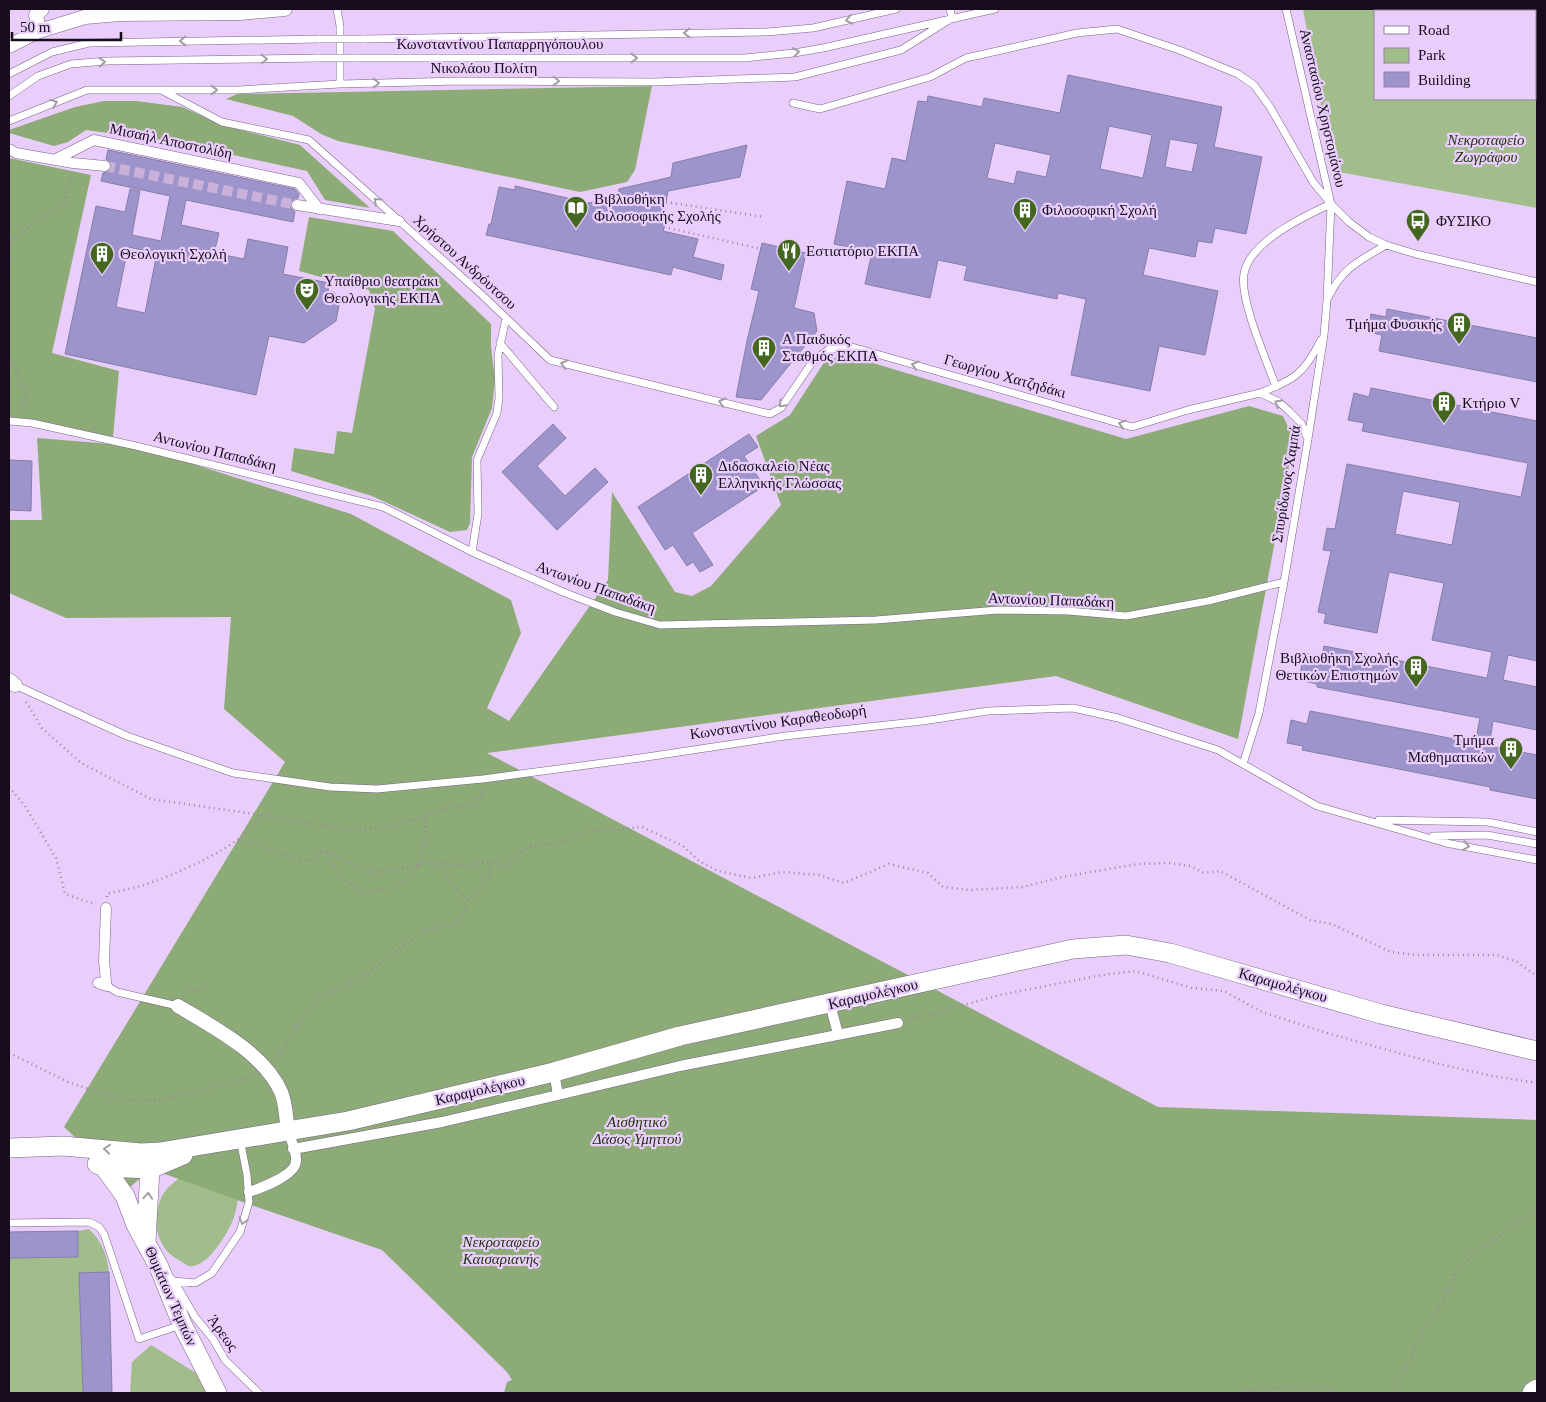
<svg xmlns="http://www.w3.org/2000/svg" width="1546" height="1402" font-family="'Times New Roman',serif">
	<rect width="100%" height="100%" fill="#e9cefb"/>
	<!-- green -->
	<path fill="#a2bd8c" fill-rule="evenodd" d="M1303 9H1537V208L1333 171ZM1535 11V99H1375V11Z
		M184 1175 238 1199C237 1205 236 1211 234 1217 229 1232 207 1269 189 1266 186 1265 182 1262 179 1260 156 1249 151 1218 162 1196 167 1187 175 1181 184 1175Z
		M89 1229C102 1241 107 1255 109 1272L112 1393H9V1232L78 1231Z
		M151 1345 196 1373 206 1393H130L132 1362Z"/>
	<!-- forest -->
	<path fill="#8dab76" d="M652 86 635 170 627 182 580 192 338 141 321 134 293 116 226 99 237 94Z
		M104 101H136L182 107 225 126 300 145 370 208 325 200 307 171 169 141 86 130 68 142 54 146 9 133V130L75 107Z
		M9 158 91 175 52 353 119 371 113 437 34 420 9 417Z
		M309 217 393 231 491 324V347L495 379 492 408 472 457 470 523 467 530 450 532 372 496 291 471 294 448 334 454 337 431 352 433 375 309 369 290 299 271Z
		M843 354 1126 439 1249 406 1283 416 1294 439 1238 739 1056 676 487 753 1158 1107 1537 1120V1393H504L507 1382 512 1380 507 1372 382 1250 257 1207 151 1169 129 1188 64 1127 285 762 224 709 231 617 66 618 9 593V520H42L37 438 136 446 351 514 511 600 521 633 487 708 509 721 608 580 612 492 675 592 692 596 711 586 781 505 756 436 790 415 823 364Z"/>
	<!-- building -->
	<path fill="#9d94cc" stroke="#857eaa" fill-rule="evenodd" d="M1068 75 1222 107 1214 147 1262 157 1246 234 1215 228 1212 243 1198 241 1195 257 1149 248 1143 275 1218 291 1205 355 1159 346 1150 391 1071 375 1086 299 1058 293 1057 299 964 280 967 266 938 260 930 298 865 284 872 252 834 244 847 181 885 189 892 158 906 161 918 101 927 102 928 96 982 107 984 98 1060 113ZM1109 126 1152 135 1143 178 1100 169ZM1170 139 1198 144 1192 172 1165 167ZM995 143 1051 155 1046 177 1017 171 1014 184 987 178Z
		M747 145 740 177 668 191 662 223 665 224 663 231 698 239 693 257 724 265 721 280 673 267 671 275 486 235 489 224H491L499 187 515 190V186L589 203 618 196 619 189 671 177 673 163Z
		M108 150 295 189 299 194 298 198 294 199 290 203 291 208 295 212 293 222 186 200 181 225 219 233 214 253 244 259 248 239 288 247 283 274 329 283 328 291 334 292 340 300 336 321 304 343 269 336 256 395 65 354 96 206 125 212 130 189 140 191 132 235 161 241 170 196 101 181 103 173 108 172 112 167 111 163 106 159ZM128 247 157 253 145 313 116 307Z
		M762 243 806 253 794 308 814 313 817 331 761 400 736 397 747 341 759 291 751 289Z
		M1387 309 1537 338V382L1379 351 1382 335 1367 332 1371 314 1386 317Z
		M1371 388 1537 421V661L1508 655 1503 680 1537 687V730L1493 721 1489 746 1537 755V799L1490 790V787L1302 750 1303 746 1287 743 1291 720 1307 724 1310 711 1475 743 1480 718 1317 687V684L1299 680 1304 653 1322 657 1324 646 1487 678 1492 652 1432 640 1444 583 1389 572 1377 633 1324 623 1326 614 1318 612 1331 551 1323 550 1327 528 1335 529 1347 464 1521 497 1528 463 1362 431 1364 423 1348 420 1354 393 1369 397ZM1403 491 1460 502 1452 545 1395 534Z
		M553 424 566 438 537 466 565 496 595 468 608 482 557 530 502 472Z
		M749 434 758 447 744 456 764 486 692 533 713 565 700 572 693 562 687 566 673 545 665 550 638 507Z
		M9 460 32 461 31 511 9 510Z
		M78 1231V1257L9 1258V1232Z
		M109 1272 112 1393H83L79 1273Z"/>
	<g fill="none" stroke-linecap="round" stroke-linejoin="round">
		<!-- pedestrian-tunnel -->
		<path stroke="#c9b1da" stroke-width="10" stroke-dasharray="10 5" stroke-linecap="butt" d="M105 166 297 205"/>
		<defs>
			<path id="service" d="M337 9 340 26V84
				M364 39 767 32 813 28 896 9
				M357 58H745L794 53 823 48 995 9
				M9 74 52 52 89 43 320 39
				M161 90 222 122 309 140 482 295 550 360 770 414 781 408 813 361 829 349 852 347 1132 427 1188 410 1260 393 1279 402 1289 411 1301 423 1308 439
				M9 96 38 76 71 64 107 61 319 58
				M793 103 820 109 930 77 966 58 1077 33 1117 29 1182 51 1238 74 1254 85 1270 107 1313 182 1331 204 1349 222 1369 237 1386 245 1416 254 1537 282
				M9 121 87 90H239L340 84 459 81 655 82 795 77 901 50 952 18 950 9
				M1328 298C1342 268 1359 261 1386 245
				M500 343 554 407
				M1276 387C1267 361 1239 299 1244 274 1249 242 1304 216 1331 204
				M1260 393C1294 380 1304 374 1321 340
				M9 421 32 423 136 446 383 507 472 552 563 592 615 612 660 625 876 620 998 610 1068 611 1126 616 1208 601 1284 582
				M472 552 478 514 477 460 497 413 499 398 498 355 506 318
				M15 685 127 736 233 773 330 787 377 789 483 779 640 758 785 736 923 721 988 711 1073 708 1118 718 1218 750 1317 806 1446 843 1537 860
				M1243 764 1259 713 1284 582 1308 439 1324 335 1327 300 1331 204 1286 9
				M1379 820 1488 822 1537 832
				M1433 836 1487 835 1537 844
				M107 986 117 992 178 1006
				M9 1223 89 1222 99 1227 104 1234 139 1339 181 1325
				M169 1277 174 1281 195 1283 212 1273 240 1232 249 1202 247 1175 240 1139
				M174 1281 195 1317 213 1339 225 1360 259 1393"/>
			<path id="pedestrian" d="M9 149 16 153 73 163 105 166
				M56 159 94 140 299 183 319 209
				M297 205 399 221
				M106 908 104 961 106 981 98 983 107 986
				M830 1004 838 1034
				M558 1095 680 1066 898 1023
				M293 1149 442 1122 558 1095 554 1072
				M249 1192C261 1188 296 1175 296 1161 297 1152 291 1140 288 1131"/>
			<path id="minor" d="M39 31 36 15 42 9
				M9 46 39 31 85 17 120 14 240 13 285 9
				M9 680 15 685
				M178 1006C213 1027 264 1053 281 1092 286 1103 286 1119 288 1131"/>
			<path id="secondary" d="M9 1148 63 1146 141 1153 160 1152 348 1121 554 1072 680 1036 1073 949 1126 945 1170 953 1381 1014 1537 1051
				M144 1158 150 1169 146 1242
				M97 1164 104 1167 150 1169 183 1155
				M104 1167 125 1196 136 1225 159 1267 182 1324 217 1393"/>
			<path id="primary" d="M1533 1393 1537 1390"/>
		</defs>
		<!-- service casing -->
		<use href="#service" stroke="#796188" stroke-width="8"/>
		<!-- pedestrian casing -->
		<use href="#pedestrian" stroke="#796188" stroke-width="11"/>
		<!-- minor casing -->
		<use href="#minor" stroke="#796188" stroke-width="15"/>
		<!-- secondary casing -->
		<use href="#secondary" stroke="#796188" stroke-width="20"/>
		<!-- primary casing -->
		<use href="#primary" stroke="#796188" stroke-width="22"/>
		<!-- path -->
		<path stroke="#9a86a8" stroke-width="2.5" stroke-dasharray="1 4" stroke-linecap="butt" d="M666 202 764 217
			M664 227 761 249
			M9 238 11 240 9 276
			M11 240 65 202 71 174
			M9 357 27 393 22 413
			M26 702 42 728 81 763 151 799 261 815
			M9 787 25 806 56 858 65 894 94 904
			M238 840 256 843 299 861 309 860 319 851 326 852C333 866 342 879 356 888 369 896 397 887 408 879 413 875 416 868 420 863L468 865 490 862 507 865 528 847 567 841 587 832 642 827 683 846 699 861 718 871 751 878 783 872 819 875 844 883 889 864 928 873 943 887 969 890 1023 887 1062 877 1138 864 1169 863 1190 866 1204 873 1220 871 1310 920 1332 924 1391 952 1416 955H1497L1517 962 1537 976
			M327 853 370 873 410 867 420 863C424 847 427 833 424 817
			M442 863C447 879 455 889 468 900
			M107 897V894C118 891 130 889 141 886 172 876 247 845 261 815L353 830 383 828 424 817 446 808 478 803 484 788
			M183 993 202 988 209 985 208 983
			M909 1020 1000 995 1102 975 1136 971 1192 988 1224 991 1262 1012 1327 1033 1435 1063 1492 1076 1537 1083
			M9 1053 68 1082 124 1101 167 1099 254 1076
			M276 1059 285 1048 296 1026 320 997 361 978 424 930 450 926 461 919 466 911 468 900C484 890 490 882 490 862
			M1239 1393 1243 1391 1281 1387H1325L1334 1393
			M1390 1393 1394 1389 1408 1364 1417 1341 1438 1311 1456 1273 1470 1256 1537 1210"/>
		<!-- service -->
		<use href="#service" stroke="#fff" stroke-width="7"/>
		<!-- pedestrian -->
		<use href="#pedestrian" stroke="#fff" stroke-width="10"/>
		<!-- minor -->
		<use href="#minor" stroke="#fff" stroke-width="14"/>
		<!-- secondary -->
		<use href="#secondary" stroke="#fff" stroke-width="19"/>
		<!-- primary -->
		<use href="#primary" stroke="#fff" stroke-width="21"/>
		<defs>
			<path id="service-bridge" d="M320 39H364
				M319 58H357"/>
		</defs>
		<!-- service-bridge casing -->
		<use href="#service-bridge" stroke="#796188" stroke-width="8" stroke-linecap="butt"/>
		<!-- service-bridge -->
		<use href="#service-bridge" stroke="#fff" stroke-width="7"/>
	</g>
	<!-- one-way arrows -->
	<defs><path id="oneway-chevron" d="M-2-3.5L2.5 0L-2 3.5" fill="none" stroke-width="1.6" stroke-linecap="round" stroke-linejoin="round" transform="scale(1.25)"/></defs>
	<g stroke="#a29ea4">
		<use href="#oneway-chevron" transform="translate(849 20) rotate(167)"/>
		<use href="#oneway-chevron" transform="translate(687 33) rotate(179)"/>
		<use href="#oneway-chevron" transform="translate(183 41) rotate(179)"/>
		<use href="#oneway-chevron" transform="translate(796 52) rotate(-9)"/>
		<use href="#oneway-chevron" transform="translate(634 58)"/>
		<use href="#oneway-chevron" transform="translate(264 59) rotate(-1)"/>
		<use href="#oneway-chevron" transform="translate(102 62) rotate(-4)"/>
		<use href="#oneway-chevron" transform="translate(556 81)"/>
		<use href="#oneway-chevron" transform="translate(376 83) rotate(-1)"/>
		<use href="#oneway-chevron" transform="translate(214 90)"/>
		<use href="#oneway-chevron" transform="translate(54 103) rotate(-22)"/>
		<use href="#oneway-chevron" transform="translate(377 201) rotate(-138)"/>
		<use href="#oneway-chevron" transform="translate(564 364) rotate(-166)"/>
		<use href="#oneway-chevron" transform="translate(915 365) rotate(-164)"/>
		<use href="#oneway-chevron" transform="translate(722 402) rotate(-166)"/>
		<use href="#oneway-chevron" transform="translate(1278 403) rotate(-149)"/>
		<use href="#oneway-chevron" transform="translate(782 404) rotate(134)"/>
		<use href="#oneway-chevron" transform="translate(1122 424) rotate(-164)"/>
		<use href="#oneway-chevron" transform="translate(1466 846) rotate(10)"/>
		<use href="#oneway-chevron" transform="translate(107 1149) rotate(-175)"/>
		<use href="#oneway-chevron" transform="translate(148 1196) rotate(-86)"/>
		<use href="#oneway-chevron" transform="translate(243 1221) rotate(107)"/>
	</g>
	<!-- icons -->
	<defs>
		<symbol id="library-pin" viewBox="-11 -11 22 30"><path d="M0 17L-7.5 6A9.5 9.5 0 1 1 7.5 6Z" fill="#44671f" stroke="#e9cefb"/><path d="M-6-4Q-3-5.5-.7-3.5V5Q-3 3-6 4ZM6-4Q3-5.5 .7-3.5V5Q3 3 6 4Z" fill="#fff"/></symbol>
		<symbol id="building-pin" viewBox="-11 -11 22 30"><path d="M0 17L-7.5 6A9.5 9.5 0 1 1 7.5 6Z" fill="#44671f" stroke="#e9cefb"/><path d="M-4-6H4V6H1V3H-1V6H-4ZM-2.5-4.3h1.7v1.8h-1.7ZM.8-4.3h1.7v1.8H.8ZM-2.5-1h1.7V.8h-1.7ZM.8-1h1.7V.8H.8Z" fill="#fff"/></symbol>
		<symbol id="bus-pin" viewBox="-11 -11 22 30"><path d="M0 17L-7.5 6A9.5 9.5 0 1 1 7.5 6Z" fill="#44671f" stroke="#e9cefb"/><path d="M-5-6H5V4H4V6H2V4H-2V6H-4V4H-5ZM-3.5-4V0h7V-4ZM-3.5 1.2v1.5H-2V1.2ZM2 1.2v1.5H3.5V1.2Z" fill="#fff"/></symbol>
		<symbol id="restaurant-pin" viewBox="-11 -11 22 30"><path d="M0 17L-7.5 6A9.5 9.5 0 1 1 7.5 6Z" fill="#44671f" stroke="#e9cefb"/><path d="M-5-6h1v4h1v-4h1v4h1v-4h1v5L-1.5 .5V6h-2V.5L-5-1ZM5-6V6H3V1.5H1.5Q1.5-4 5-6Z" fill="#fff"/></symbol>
		<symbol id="theatre-pin" viewBox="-11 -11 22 30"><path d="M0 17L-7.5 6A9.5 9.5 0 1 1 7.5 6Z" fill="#44671f" stroke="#e9cefb"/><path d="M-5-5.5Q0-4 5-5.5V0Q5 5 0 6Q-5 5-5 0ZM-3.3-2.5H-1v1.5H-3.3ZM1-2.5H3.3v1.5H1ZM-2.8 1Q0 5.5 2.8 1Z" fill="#fff"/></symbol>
	</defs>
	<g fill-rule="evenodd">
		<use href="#library-pin" x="562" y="194" width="28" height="38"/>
		<use href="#building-pin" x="1011" y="196" width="28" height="38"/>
		<use href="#bus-pin" x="1404" y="207" width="28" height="38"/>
		<use href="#restaurant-pin" x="775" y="237" width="28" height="38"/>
		<use href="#building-pin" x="88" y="240" width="28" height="38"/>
		<use href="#theatre-pin" x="293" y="276" width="28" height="38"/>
		<use href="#building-pin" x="1445" y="310" width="28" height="38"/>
		<use href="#building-pin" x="750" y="334" width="28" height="38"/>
		<use href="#building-pin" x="1430" y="389" width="28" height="38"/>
		<use href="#building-pin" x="687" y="461" width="28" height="38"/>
		<use href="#building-pin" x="1402" y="653" width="28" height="38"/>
		<use href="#building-pin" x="1497" y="735" width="28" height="38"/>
	</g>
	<g text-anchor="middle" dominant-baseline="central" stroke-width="4.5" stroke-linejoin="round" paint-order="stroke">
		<!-- street labels -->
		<g font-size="15" fill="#160c1c" stroke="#e9cefb">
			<text x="500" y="44">Κωνσταντίνου Παπαρρηγόπουλου</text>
			<text x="484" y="68">Νικολάου Πολίτη</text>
			<text transform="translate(1323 108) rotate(77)">Αναστασίου Χρηστομάνου</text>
			<text transform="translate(171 141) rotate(12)">Μισαήλ Αποστολίδη</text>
			<text transform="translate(465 262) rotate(42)">Χρήστου Ανδρόυτσου</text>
			<text transform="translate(1005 376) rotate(16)">Γεωργίου Χατζηδάκι</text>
			<text transform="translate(215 451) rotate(14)">Αντωνίου Παπαδάκη</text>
			<text transform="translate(1286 484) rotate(-81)">Σπυρίδωνος Χαμπά</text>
			<text transform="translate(596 587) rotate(20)">Αντωνίου Παπαδάκη</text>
			<text transform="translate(1051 600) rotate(2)">Αντωνίου Παπαδάκη</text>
			<text transform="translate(778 722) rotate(-8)">Κωνσταντίνου Καραθεοδωρή</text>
			<text transform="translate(1283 985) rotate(16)">Καραμολέγκου</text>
			<text transform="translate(873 994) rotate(-13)">Καραμολέγκου</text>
			<text transform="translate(480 1090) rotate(-13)">Καραμολέγκου</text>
			<text transform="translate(171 1296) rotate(66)">Θυμάτων Τεμπών</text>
			<text transform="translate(223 1333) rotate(54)">Άρεως</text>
		</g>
		<!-- park labels -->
		<g font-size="15" font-style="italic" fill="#22350f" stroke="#e9cefb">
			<text x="1486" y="140">Νεκροταφείο<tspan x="1486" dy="17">Ζωγράφου</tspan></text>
			<text x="637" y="1122">Αισθητικό<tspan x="637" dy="17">Δάσος Υμηττού</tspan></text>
			<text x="501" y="1242">Νεκροταφείο<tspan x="501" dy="17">Καισαριανής</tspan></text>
		</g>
		<!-- poi labels -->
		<g font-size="15" fill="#160c1c" stroke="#e9cefb" text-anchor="start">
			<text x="594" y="199">Βιβλιοθήκη<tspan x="594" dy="17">Φιλοσοφικής Σχολής</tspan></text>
			<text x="1042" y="210">Φιλοσοφική Σχολή</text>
			<text x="1436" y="221">ΦΥΣΙΚΟ</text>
			<text x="806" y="251">Εστιατόριο ΕΚΠΑ</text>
			<text x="120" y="254">Θεολογική Σχολή</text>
			<text x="324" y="281">Υπαίθριο θεατράκι<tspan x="324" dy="17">Θεολογικής ΕΚΠΑ</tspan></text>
			<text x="1442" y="324" text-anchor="end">Τμήμα Φυσικής</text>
			<text x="782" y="339">Α Παιδικός<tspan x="782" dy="17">Σταθμός ΕΚΠΑ</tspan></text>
			<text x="1462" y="403">Κτήριο V</text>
			<text x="718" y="466">Διδασκαλείο Νέας<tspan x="718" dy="17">Ελληνικής Γλώσσας</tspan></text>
			<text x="1398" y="658" text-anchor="end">Βιβλιοθήκη Σχολής<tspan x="1398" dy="17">Θετικών Επιστημών</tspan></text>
			<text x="1494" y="740" text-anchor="end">Τμήμα<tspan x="1494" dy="17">Μαθηματικών</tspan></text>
		</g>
	</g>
	<!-- border -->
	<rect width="1546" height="1402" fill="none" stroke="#160c1c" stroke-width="20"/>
	<!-- legend -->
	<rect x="1374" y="10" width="162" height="90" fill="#e9cefb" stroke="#9580a2"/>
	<rect x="1384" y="26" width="25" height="8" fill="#ffffff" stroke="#9580a2"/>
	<text x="1418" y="35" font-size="15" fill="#160c1c">Road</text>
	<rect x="1384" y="48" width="25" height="15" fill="#a2bd8c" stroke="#9580a2"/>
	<text x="1418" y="60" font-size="15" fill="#160c1c">Park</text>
	<rect x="1384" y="72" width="25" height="15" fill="#9d94cc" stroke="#9580a2"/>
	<text x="1418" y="85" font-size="15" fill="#160c1c">Building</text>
	<!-- scale -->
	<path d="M12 32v8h109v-8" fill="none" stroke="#160c1c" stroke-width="2.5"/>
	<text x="20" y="32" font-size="15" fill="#160c1c" stroke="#e9cefb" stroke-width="4" paint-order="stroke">50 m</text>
</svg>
